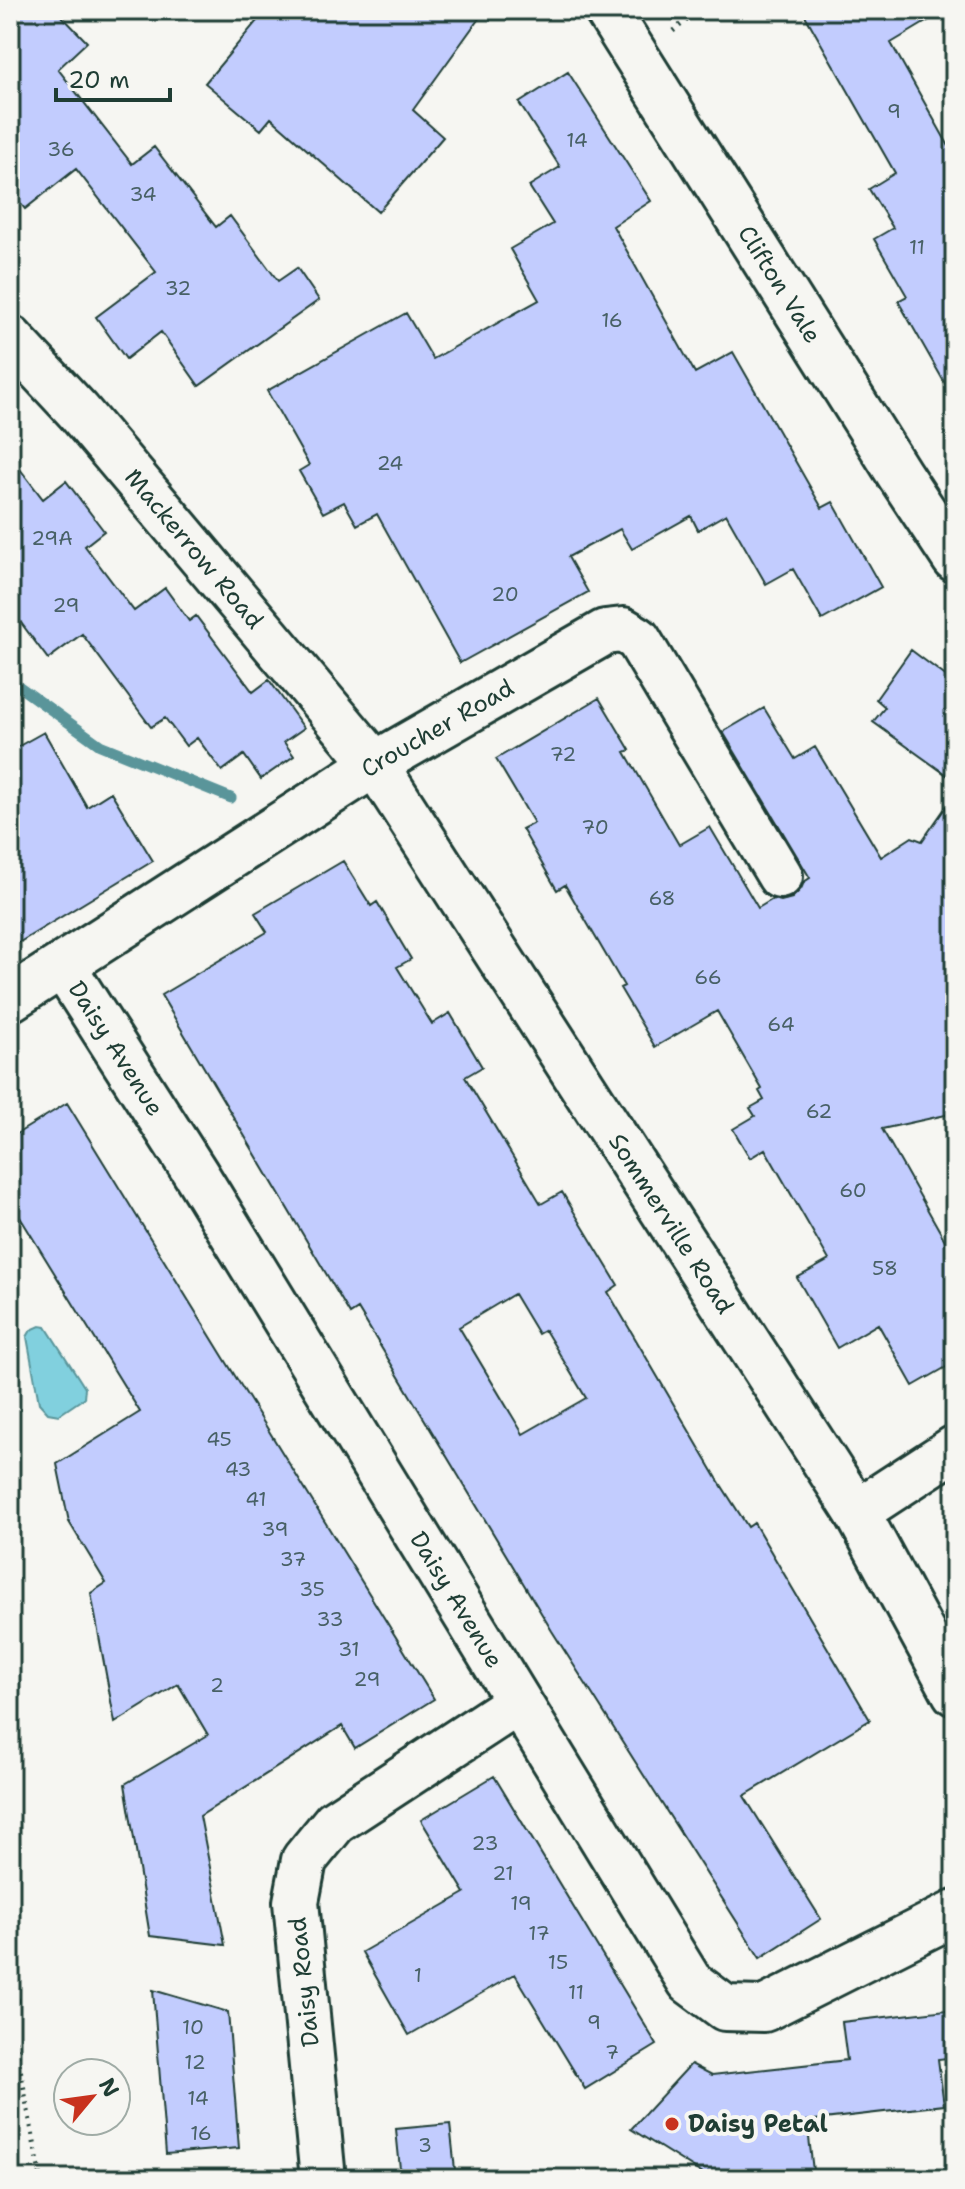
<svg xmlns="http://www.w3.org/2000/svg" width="965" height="2189" font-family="'Shantell Sans',sans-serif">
	<rect width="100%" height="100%" fill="#f6f6f2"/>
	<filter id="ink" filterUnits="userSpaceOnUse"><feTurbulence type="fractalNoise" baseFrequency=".0125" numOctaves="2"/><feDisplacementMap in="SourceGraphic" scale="16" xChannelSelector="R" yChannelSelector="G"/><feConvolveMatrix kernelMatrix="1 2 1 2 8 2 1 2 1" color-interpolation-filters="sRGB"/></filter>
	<g filter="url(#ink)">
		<!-- water -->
		<path fill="#81d0de" stroke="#5a959a" stroke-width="2" d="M40 1326 46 1327 85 1388 84 1398 59 1415 48 1413 39 1403 27 1337 31 1330Z"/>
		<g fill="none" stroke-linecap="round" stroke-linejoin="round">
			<!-- stream -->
			<path stroke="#5a959a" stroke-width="11" d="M10 680 100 745 231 798"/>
		</g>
		<!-- building -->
		<path fill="#c2ccfe" stroke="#1f3d34" stroke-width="2" fill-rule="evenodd" d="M10 10H56L87 42 58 69 132 164 154 147 216 227 230 216 278 281 297 268 319 300 199 386 161 332 126 359 96 317 156 272 76 169 25 209 10 190Z
			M266 10H485L413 110 443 137 378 212 271 118 261 130 205 83Z
			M802 10H946L891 43 955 157V401L898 301 907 296 874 239 893 228 869 189 895 173Z
			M568 72 651 201 613 226 695 373 733 352 822 508 833 502 881 587 822 620 793 569 766 584 726 514 698 530 691 516 632 549 620 529 568 557 588 592 460 663 377 514 357 525 344 502 323 513 299 471 309 465 267 391 406 313 433 359 539 300 510 249 553 224 529 186 560 167 519 103Z
			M10 456 43 499 66 481 104 531 85 546 134 611 165 588 189 621 196 616 253 692 269 680 304 728 284 742 294 756 261 779 244 755 222 771 197 738 186 746 165 718 151 727 82 634 48 659 10 608Z
			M911 650 955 683V781L873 722 885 707 876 699Z
			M599 698 630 750 625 752 679 845 710 827 758 908 773 899 781 901 792 898 801 889 804 882 810 878 723 732 764 708 795 759 815 747 881 857 912 837 922 841 955 794V1113L882 1129 955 1258V1362L913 1386 878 1324 837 1348 797 1278 829 1260 765 1149 750 1158 733 1129 755 1116 750 1108 764 1100 759 1091 762 1089 717 1011 655 1047 620 988 624 986 565 885 557 890 522 829 534 823 496 759Z
			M44 732 87 807 111 792 153 861 10 948V751Z
			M343 861 371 906 377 902 411 959 397 967 432 1024 450 1013 482 1067 465 1077 541 1204 562 1192 618 1285 608 1292 718 1480 748 1527 754 1523 870 1720 744 1796 821 1919 760 1958 552 1631 358 1309 350 1314 161 995 267 932 255 913ZM514 1294 538 1334 545 1330 586 1398 523 1434 459 1327Z
			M67 1103 434 1699 355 1748 342 1726 200 1816 225 1945 150 1936 125 1784 208 1735 178 1684 115 1723 91 1593 106 1583 69 1522 57 1464 140 1412 10 1201V1138Z
			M494 1776 657 2045 585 2089 515 1974 409 2035 362 1952 465 1893 421 1820Z
			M153 1990 228 2012 239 2148 166 2154Z
			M955 2009V2057L938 2059 944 2105 807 2121 814 2179H711L631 2129 691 2064 712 2075 847 2060 842 2022Z
			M450 2124 456 2179H401L396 2129Z"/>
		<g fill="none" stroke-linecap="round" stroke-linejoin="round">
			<defs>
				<g id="minor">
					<path id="s1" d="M607 10 899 474 955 559"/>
					<path id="s2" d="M10 338 78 411 375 764 857 1512 955 1693"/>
					<path id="s3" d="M63 966 196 1174 690 1982 725 2008 764 2009 955 1913"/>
					<path id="s4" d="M10 999 375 764 605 632 623 630 638 639 780 876"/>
					<path d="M857 1512 955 1448"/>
					<path d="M323 2179 296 1902 304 1860 335 1822 517 1703"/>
				</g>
			</defs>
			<!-- minor casing -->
			<use href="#minor" stroke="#1f3d34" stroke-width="50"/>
			<!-- path -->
			<path stroke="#1f3d34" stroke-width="5" stroke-dasharray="2 6" stroke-linecap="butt" d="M673 31 699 10
				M10 2001 21 2000
				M10 2016 41 2179"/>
			<!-- minor -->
			<use href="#minor" stroke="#f6f6f2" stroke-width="44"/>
		</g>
	</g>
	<!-- markers -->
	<circle fill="#c8321e" stroke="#f6f6f2" stroke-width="3" cx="672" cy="2124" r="8"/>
	<g text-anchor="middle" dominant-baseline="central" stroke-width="8" stroke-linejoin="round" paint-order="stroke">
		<!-- number labels -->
		<g font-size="20" fill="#486166">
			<text x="894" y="111">9</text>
			<text x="577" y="140">14</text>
			<text x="61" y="149">36</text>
			<text x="143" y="194">34</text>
			<text x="917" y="247">11</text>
			<text x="178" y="288">32</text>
			<text x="612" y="320">16</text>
			<text x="390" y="463">24</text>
			<text x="52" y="538">29A</text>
			<text x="505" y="594">20</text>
			<text x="66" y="605">29</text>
			<text x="563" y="754">72</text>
			<text x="595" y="827">70</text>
			<text x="662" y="898">68</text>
			<text x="708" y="977">66</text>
			<text x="781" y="1024">64</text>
			<text x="819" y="1111">62</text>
			<text x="853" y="1190">60</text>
			<text x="885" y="1268">58</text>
			<text x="219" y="1439">45</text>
			<text x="238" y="1469">43</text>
			<text x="256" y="1499">41</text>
			<text x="275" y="1529">39</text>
			<text x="293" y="1559">37</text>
			<text x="312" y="1589">35</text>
			<text x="330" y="1619">33</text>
			<text x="349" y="1649">31</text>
			<text x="367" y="1679">29</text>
			<text x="217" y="1685">2</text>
			<text x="485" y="1843">23</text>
			<text x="503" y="1873">21</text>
			<text x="521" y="1903">19</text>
			<text x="539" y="1933">17</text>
			<text x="558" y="1962">15</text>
			<text x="418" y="1975">1</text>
			<text x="576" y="1992">11</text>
			<text x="594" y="2022">9</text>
			<text x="193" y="2027">10</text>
			<text x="612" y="2052">7</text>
			<text x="195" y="2062">12</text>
			<text x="198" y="2098">14</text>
			<text x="201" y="2133">16</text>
			<text x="425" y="2145">3</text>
		</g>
		<!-- street labels -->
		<g font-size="24" fill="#1f3d34" stroke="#f6f6f2">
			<text stroke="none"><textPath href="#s1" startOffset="324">Clifton Vale</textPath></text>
			<text stroke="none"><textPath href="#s2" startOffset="280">Mackerrow Road</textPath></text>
			<text stroke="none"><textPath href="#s4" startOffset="506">Croucher Road</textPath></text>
			<text stroke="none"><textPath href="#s3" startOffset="98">Daisy Avenue</textPath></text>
			<text stroke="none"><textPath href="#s2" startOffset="1108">Sommerville Road</textPath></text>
			<text stroke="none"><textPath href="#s3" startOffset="746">Daisy Avenue</textPath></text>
			<text transform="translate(304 1982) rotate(-96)">Daisy Road</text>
		</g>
		<!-- poi labels -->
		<g font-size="24" font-weight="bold" fill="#1f3d34" stroke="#f6f6f2" text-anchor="start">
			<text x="688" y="2124">Daisy Petal</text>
		</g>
	</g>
	<!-- margin -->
	<rect width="965" height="2189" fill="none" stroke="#f6f6f2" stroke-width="40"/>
	<rect x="20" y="20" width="925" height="2149" fill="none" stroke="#1f3d34" stroke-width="3" filter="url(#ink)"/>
	<!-- north arrow -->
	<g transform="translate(92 2097) rotate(61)"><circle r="38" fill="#f6f6f2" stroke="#a0aca6" stroke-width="2"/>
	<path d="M0-6L14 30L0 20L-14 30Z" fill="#c8321e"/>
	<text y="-12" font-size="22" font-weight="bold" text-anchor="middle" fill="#1f3d34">N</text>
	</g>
	<!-- scale -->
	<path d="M56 88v12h114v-12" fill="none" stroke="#1f3d34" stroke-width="4"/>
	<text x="68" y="88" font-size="24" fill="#1f3d34" stroke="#f6f6f2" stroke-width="6" paint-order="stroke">20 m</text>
</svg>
